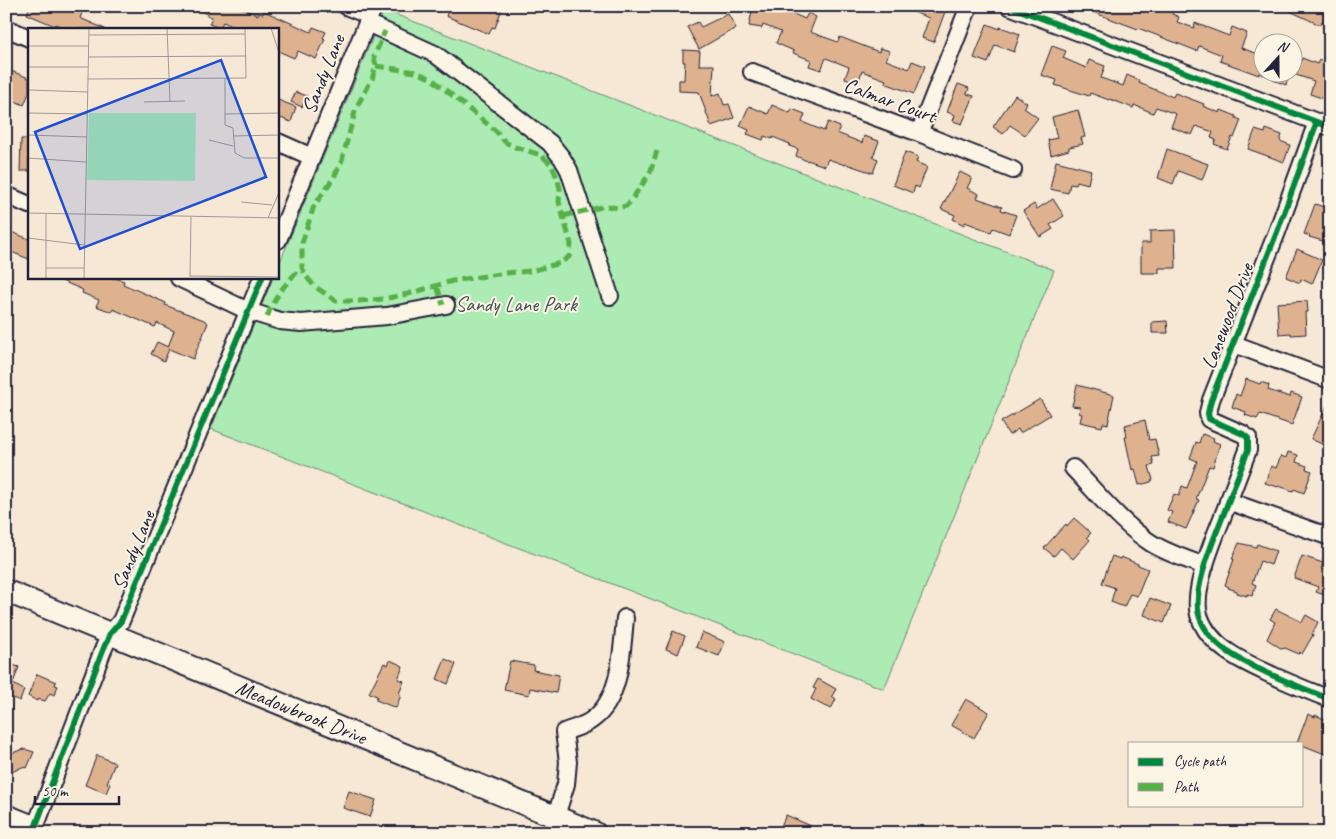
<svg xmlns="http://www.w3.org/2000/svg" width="1336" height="839" font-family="Caveat,sans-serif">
	<rect width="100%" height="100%" fill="#f6e8d4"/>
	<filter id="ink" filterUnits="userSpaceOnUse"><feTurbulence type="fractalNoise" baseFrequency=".02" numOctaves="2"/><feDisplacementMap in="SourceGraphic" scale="10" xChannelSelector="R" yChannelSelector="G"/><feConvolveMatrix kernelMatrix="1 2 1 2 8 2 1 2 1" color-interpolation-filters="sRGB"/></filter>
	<g filter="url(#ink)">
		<!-- green -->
		<path fill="#acebb3" stroke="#678677" d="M384 10 1054 270 884 689 211 429 273 278H278V267Z"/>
		<!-- building -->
		<path fill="#dfb28f" stroke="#22223b" d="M30 6H59L69 11 70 6H85L80 18 105 29H66L56 24 55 26 27 14Z
			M190 6H237L258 15 259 13 263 14 264 11 311 32 313 27 326 32 323 38 325 39 316 59 298 51 294 58 278 51V29H240L223 22 220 28 209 24 212 17 206 15 207 14Z
			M450 6H503L495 28 492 27 489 34 446 16Z
			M753 6H783L782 9 805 19 808 13 816 17 810 32 838 42 840 37 879 52 880 48 890 51 886 60 909 69 912 61 925 66 914 94 885 83 886 80 862 71 858 83 845 78 849 67 826 58 821 70 809 66 811 60 793 53 794 51 776 43 781 32 763 25 762 28 749 26Z
			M900 6H947L934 42 922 38 929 18 900 7Z
			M1079 6H1144L1158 11 1160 6H1163L1173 10 1172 14 1179 17 1177 22 1194 28 1195 23 1229 36 1232 27 1247 33 1241 48 1264 56V75L1259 73V75L1220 61 1222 55 1199 46 1197 51 1138 28V29L1079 7Z
			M1279 6H1330V24L1322 21 1320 25Z
			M728 14 736 28 699 49 687 27 698 22 701 27Z
			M987 24 1000 29V27L1020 34 1014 52 995 45 988 63 974 58Z
			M1052 46 1066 51 1063 58 1086 68 1089 60 1105 66 1101 78 1123 86 1127 75 1140 81 1139 83 1173 97 1175 93 1204 104 1203 106 1220 113 1221 110 1236 116V118L1241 120 1234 138 1232 137 1227 149 1214 144 1216 140 1211 138 1213 132 1196 126 1192 135 1171 127 1176 114 1156 107 1153 113 1134 105 1133 108 1110 99 1109 100 1090 93 1089 96 1055 85 1057 80 1041 75Z
			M683 50 700 51 699 65H714L712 96 720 93 724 105 729 104 734 118 711 126 699 92 679 91V80H684L685 62H683Z
			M1302 58 1317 64 1319 60 1330 64V101L1310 94 1314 81 1296 75Z
			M6 69 29 78V93L24 105 8 98 12 89 6 87Z
			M1276 72H1290L1286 85 1273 80Z
			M958 84 969 88 967 94 974 96 962 124 953 121 955 115 947 112Z
			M296 92 307 96 302 107 291 102Z
			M1015 95 1027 103 1024 108 1038 118 1025 135 1010 125 1003 134 993 127Z
			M278 100 296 107 291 122 278 117Z
			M772 105 790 113 792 109 805 114 802 122 824 131 828 122 840 127 837 133 862 143 864 136 879 141 873 157 878 159 873 173 846 164 845 165 828 159 825 166 807 160V161L796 156 798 149 789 146 790 144 773 137 772 139 764 136 763 140 747 134 749 130 740 126 749 106 768 114Z
			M1078 110 1085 137 1081 138 1083 144 1069 147V150L1051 155 1048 140 1057 138 1052 117Z
			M1266 129 1282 135 1280 141 1290 145 1284 162 1248 149 1255 130 1265 133Z
			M21 139H29V171H20Z
			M1167 149 1208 164 1202 180 1178 171 1173 184 1158 178Z
			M905 152 918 157 916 162 927 167 919 188 915 186 913 193 893 185Z
			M1056 161 1091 170 1088 184 1077 181 1076 185 1070 184 1068 193 1050 189Z
			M960 172 972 178 967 188 979 194 977 198 1002 207 1001 210 1016 215 1009 234 993 228 991 232 965 222 964 225 953 219 955 215 941 209Z
			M1053 199 1064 216 1050 225 1053 229 1040 237 1023 211 1034 204 1037 209Z
			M1315 204 1330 209V243L1309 237 1310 236 1304 234Z
			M1175 230 1176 268H1159V273H1141V243H1150V231Z
			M9 231 29 239V259L6 250V238Z
			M1297 249 1322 260 1312 284 1301 279 1300 283 1286 277Z
			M55 278H115L124 281 123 284 166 303 165 305 204 320 208 323 193 359 169 349 164 361 151 354 157 342 168 347 174 331 157 323 155 327 113 309 112 312 96 306 99 300 82 293 83 290Z
			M1307 301 1308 312H1305L1306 334 1291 335V333L1279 334 1277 303Z
			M1167 321 1168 333H1152V322Z
			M1246 379 1260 384 1261 382 1269 385 1268 390 1290 397 1291 393 1302 397 1292 425 1260 414 1257 419 1245 415 1246 412 1232 407 1236 394 1240 396Z
			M1077 385 1114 395 1108 424 1103 423 1102 427 1080 422 1082 414 1079 413 1080 407 1072 406Z
			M1040 399 1050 415 1020 433 1018 429 1009 435 1001 422Z
			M1330 399V433L1324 445 1311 439Z
			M1145 420 1149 440 1155 439 1159 456 1152 457 1154 465 1149 466 1153 480 1151 481V482L1139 485 1135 469 1132 470 1125 437H1127L1125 425Z
			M1202 434 1214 438 1213 441 1220 444 1213 467 1209 466 1196 499 1199 500 1186 529 1168 522 1172 512 1167 510 1174 494 1179 496 1182 486 1187 488 1197 461 1190 458 1196 442 1199 443Z
			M1288 452 1298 455 1296 462 1307 466 1306 469 1312 471 1304 493 1294 489 1293 491 1279 486 1278 487 1265 483 1271 466 1276 468 1281 456 1286 458Z
			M1074 518 1091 533 1087 537 1090 540 1073 559 1061 548 1054 556 1044 548 1066 524 1067 526Z
			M1239 543 1256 547 1257 544 1276 551 1271 565 1260 561 1252 583 1256 585 1252 596 1247 594V596L1237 593V591L1228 588 1229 587 1225 585 1234 559H1232Z
			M1112 556 1120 559 1121 557 1138 564V565L1148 569 1137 596 1130 594 1124 607 1111 602 1115 588 1102 583Z
			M1302 556 1323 563 1321 569 1330 572V597L1316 592 1318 587 1294 578Z
			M1150 598 1171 606 1164 623 1144 615Z
			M1276 609 1302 622 1306 615 1318 622 1312 634 1313 635 1302 654 1300 652 1299 654 1285 648 1282 649 1267 639 1275 622 1270 619Z
			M673 631 685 636 678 654 666 649Z
			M702 632 725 642 719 656 696 647Z
			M445 659 456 664 448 684 437 679Z
			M390 660 403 666 398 679 404 681 399 694 401 695 396 708 376 700 377 696 369 693 384 663 388 665Z
			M510 661 534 665 533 670 559 675 556 693 530 688 529 695 504 690Z
			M6 663 19 667 9 694 13 684 24 690 20 701 8 696 6 697Z
			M37 674 56 682 55 685 58 686 54 695 50 693 45 701 38 699 37 701 28 696Z
			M818 679 836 689 832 696 836 699 831 709 826 706V707L811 699 816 689 813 688Z
			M966 699 989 712 974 738 951 725Z
			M1308 714 1315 717V715L1327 720 1326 722 1330 723V756L1302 745V743H1297Z
			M24 749 34 752 27 768 22 767 6 775V755Z
			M97 755 115 763 107 783 110 784 106 793 85 785Z
			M349 791 376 800 370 817 343 808Z
			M786 815 811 826 808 833H778Z"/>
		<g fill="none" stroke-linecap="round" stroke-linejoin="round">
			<defs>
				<path id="minor" d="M346 6 370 16
					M1009 6 1330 127
					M367 23 435 54 550 143 562 158 569 170 610 296
					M6 28 29 38
					M752 72 919 133 1013 170
					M1317 122 1277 232 1211 400 1208 413 1209 419 1243 434 1248 438V450C1240 471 1232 492 1224 513 1214 539 1192 589 1199 615 1209 648 1246 663 1274 676 1292 684 1311 692 1330 699
					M919 133 969 6
					M278 142 312 157
					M6 195 29 205
					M278 240 374 6
					M179 278 248 311 280 321 301 323 387 316 446 305
					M1234 344 1330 380
					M1073 468C1096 492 1123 525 1151 543 1167 553 1188 560 1205 566
					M1228 501 1330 537
					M6 813 36 825
					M556 816 566 784 568 762 564 732C574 728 585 726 593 719 621 699 622 650 625 618
					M33 833 103 650 110 634 121 621 262 278"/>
				<path id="major" d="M6 591 595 833"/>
			</defs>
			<!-- minor casing -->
			<use href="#minor" stroke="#22223b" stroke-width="20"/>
			<!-- major casing -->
			<use href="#major" stroke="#22223b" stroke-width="25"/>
			<!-- minor -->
			<use href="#minor" stroke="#fcf5e5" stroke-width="16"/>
			<!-- major -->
			<use href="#major" stroke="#fcf5e5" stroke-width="21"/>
			<!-- quiet -->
			<path stroke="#55b146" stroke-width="5" stroke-dasharray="10 5" stroke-linecap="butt" d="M376 66 416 72 432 79 496 131 505 142 515 147 541 155 551 164 556 175 560 188 559 202 571 244 569 257 560 263 531 271 506 273 452 281 408 294 383 299 360 301H336L314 286 305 275 302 267V243L314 206 334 177 342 160 356 108 372 79 376 66 374 57 385 31
				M563 216 606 206 618 208 626 206 630 202 650 173 657 151
				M437 286 443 305
				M267 317C276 294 285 284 302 267"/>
			<defs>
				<path id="cycleway" d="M1009 6 1330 127
					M1317 122 1277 232 1211 400 1208 413 1209 419 1243 434 1248 438V450C1240 471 1232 492 1224 513 1214 539 1192 589 1199 615 1209 648 1246 663 1274 676 1292 684 1311 692 1330 699
					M33 833 103 650 110 634 121 621 262 278"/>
			</defs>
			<!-- cycleway casing -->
			<use href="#cycleway" stroke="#fcf5e5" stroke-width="9"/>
			<!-- cycleway -->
			<use href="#cycleway" stroke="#00873e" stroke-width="6"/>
		</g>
	</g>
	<g text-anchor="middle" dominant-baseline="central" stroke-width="4" stroke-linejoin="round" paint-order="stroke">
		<!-- street labels -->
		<g font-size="21" fill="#22223b" stroke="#fcf5e5">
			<text transform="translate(323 74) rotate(-68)">Sandy Lane</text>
			<text transform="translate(890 100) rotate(20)">Calmar Court</text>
			<text transform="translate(1227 316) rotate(-69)">Lanewood Drive</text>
			<text transform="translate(133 550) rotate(-68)">Sandy Lane</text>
			<text transform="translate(301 712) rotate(22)">Meadowbrook Drive</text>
		</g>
		<!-- park labels -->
		<g font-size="21" fill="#445459" stroke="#fcf5e5">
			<text x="516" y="304">Sandy Lane Park</text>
		</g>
	</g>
	<!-- overview -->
	<g transform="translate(28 28)">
		<rect width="251" height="251" fill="#f6e8d4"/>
		<path d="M61 85H168L167 153 59 152Z" fill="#acebb3"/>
		<path fill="none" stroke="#a19997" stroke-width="1" d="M139 0 142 73M243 0 252 28M61 7 217 6M0 18H61M61 29 217 28M0 39H60M197 50V97L205 100 207 125 216 130H252M60 51 218 50 217 0M0 62 60 64M116 74 157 73M0 85 59 86M197 86 252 85M0 107 59 109M205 108 252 107M181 112 205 118M0 130 58 134M213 174 244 177M0 185 252 190M240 190 252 162M0 210 56 217M18 240H56M162 248 252 249M162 249 163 189M18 251V185M56 251 61 0"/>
		<path fill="#1d4ed8" fill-opacity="0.15" stroke="#1d4ed8" stroke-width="2.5" d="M193 32 238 149 52 221 7 104Z"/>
		<rect width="251" height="251" fill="none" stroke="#22223b" stroke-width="2.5"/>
	</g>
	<!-- margin -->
	<rect width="1336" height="839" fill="none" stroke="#fcf5e5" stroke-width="25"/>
	<rect x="12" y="12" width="1311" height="814" fill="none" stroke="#22223b" stroke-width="2" filter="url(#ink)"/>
	<!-- legend -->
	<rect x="1128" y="742" width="175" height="65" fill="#fcf5e5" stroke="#a5a1a1"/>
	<rect x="1138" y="758" width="25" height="8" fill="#00873e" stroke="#a5a1a1"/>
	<text x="1174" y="766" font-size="15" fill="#22223b">Cycle path</text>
	<rect x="1138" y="783" width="25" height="8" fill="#55b146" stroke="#a5a1a1"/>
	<text x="1174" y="792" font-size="15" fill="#22223b">Path</text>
	<!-- north arrow -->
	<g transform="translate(1278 58) rotate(21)"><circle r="24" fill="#fcf5e5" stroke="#a5a1a1"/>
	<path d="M0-4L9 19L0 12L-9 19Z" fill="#22223b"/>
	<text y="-8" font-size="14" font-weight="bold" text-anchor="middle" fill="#22223b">N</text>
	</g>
	<!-- scale -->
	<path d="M35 796v8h84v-8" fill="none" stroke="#22223b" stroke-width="2.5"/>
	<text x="42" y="796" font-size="15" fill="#22223b" stroke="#fcf5e5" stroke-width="4" paint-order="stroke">50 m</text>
</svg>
